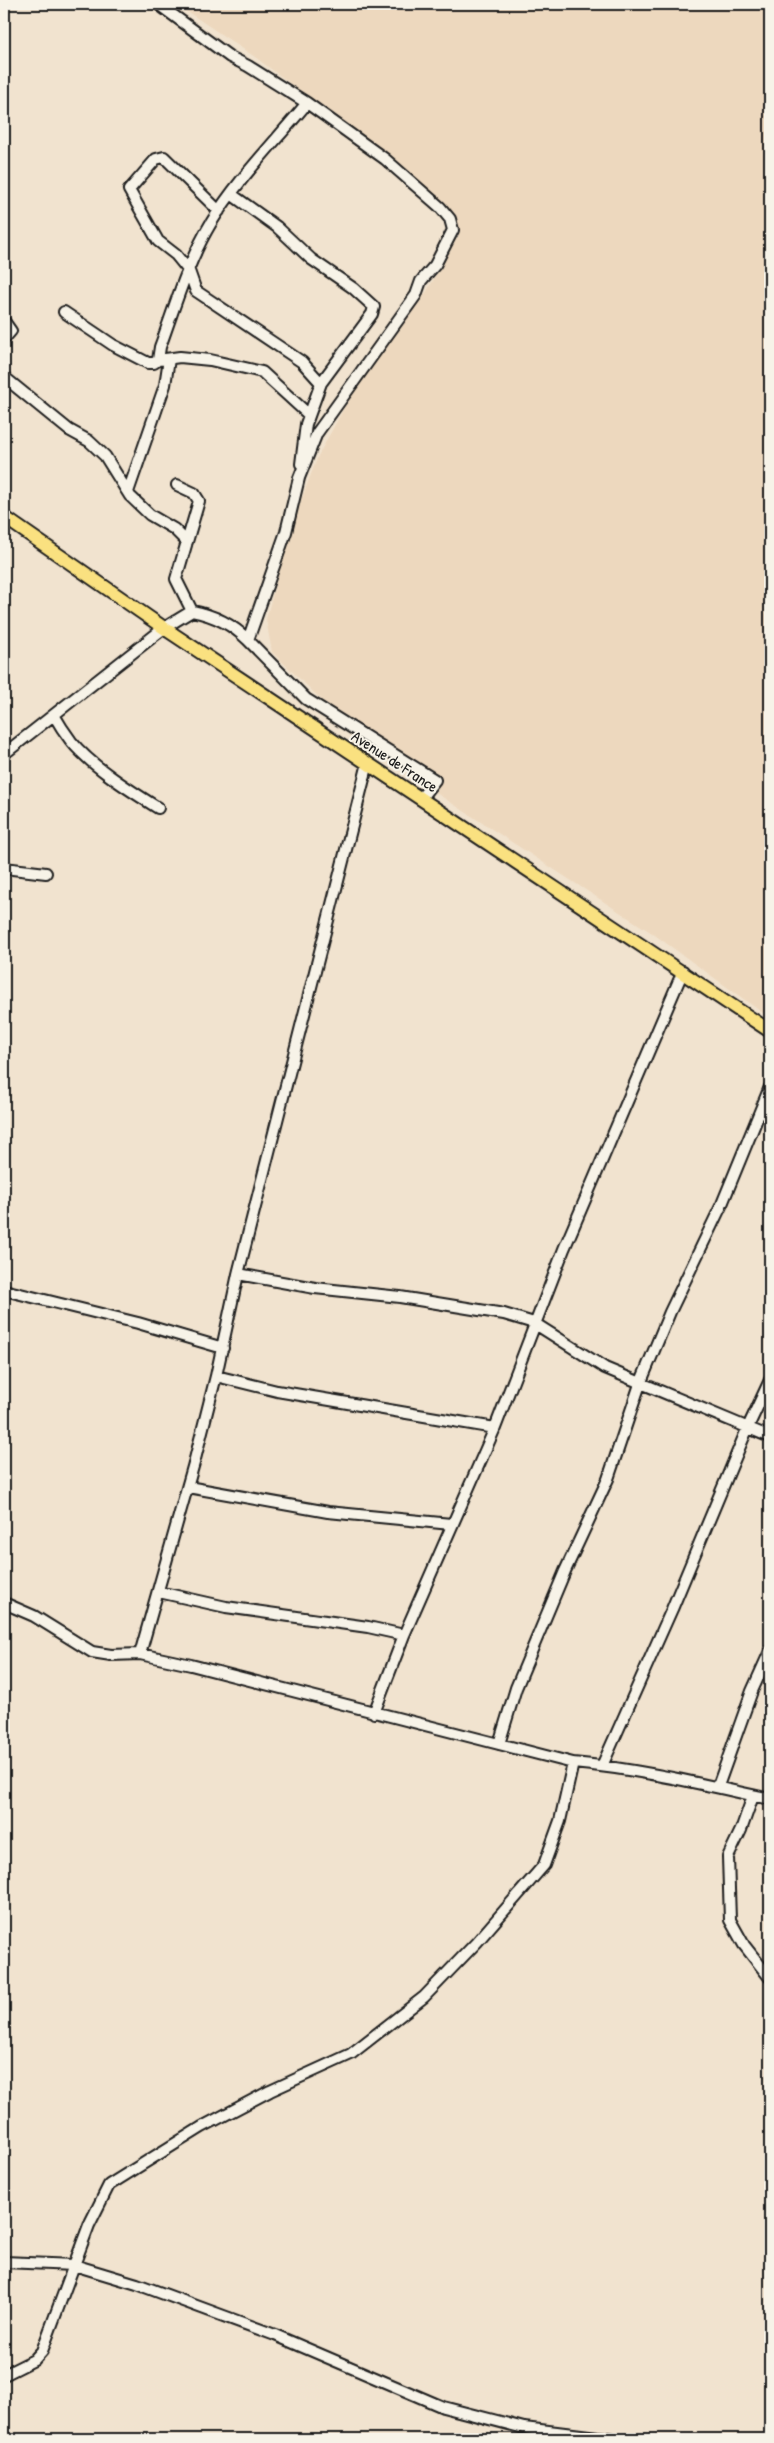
<svg xmlns="http://www.w3.org/2000/svg" width="774" height="2443" font-family="'Patrick Hand',sans-serif">
	<rect width="100%" height="100%" fill="#f1e3cf"/>
	<filter id="ink" filterUnits="userSpaceOnUse"><feTurbulence type="fractalNoise" baseFrequency=".02" numOctaves="2"/><feDisplacementMap in="SourceGraphic" scale="10" xChannelSelector="R" yChannelSelector="G"/><feConvolveMatrix kernelMatrix="1 2 1 2 8 2 1 2 1" color-interpolation-filters="sRGB"/></filter>
	<g filter="url(#ink)">
		<!-- built -->
		<path fill="#edd8be" d="M176 4H770V1018L652 933 436 793 439 779 330 708 272 652 266 619 292 524 318 456 350 397 427 291 459 235 458 220 428 191 360 136 255 57Z"/>
		<g fill="none" stroke-linecap="round" stroke-linejoin="round">
			<defs>
				<path id="minor" d="M158 4 230 57 248 66 307 103 385 159 440 207 450 219 453 230 435 265 421 281 416 295 317 433 299 478 286 532 248 640 306 699 435 780 421 798
					M231 194 277 227 311 259 353 288 374 307 372 314 321 383 306 424 301 464
					M219 211 164 157 156 159 129 190 158 241 176 255 189 271 196 291 302 362 321 383
					M64 312 113 345 148 363H154L158 360 160 347C175 306 188 261 211 223 237 180 275 142 307 103
					M4 321 11 331 4 339
					M158 360 180 357 210 360 262 372 309 415
					M4 377 69 430 89 441 105 456 130 496 150 515 174 529 187 542
					M177 485 194 493 199 501 176 579 192 611
					M128 492 165 385 169 359
					M54 715C59 724 65 733 71 741 91 766 131 791 158 808
					M4 754 164 628 192 611C213 615 232 624 248 640
					M4 868 46 873
					M238 1274 315 1288 400 1297 504 1314 534 1323 605 1368 770 1437
					M4 1290 138 1323 223 1348
					M216 1376 277 1391 495 1428
					M188 1487 328 1512 451 1524
					M159 1592 226 1607 368 1627 404 1635
					M4 1603 34 1616 92 1652 111 1655 140 1654 191 1665 573 1763C640 1769 705 1785 770 1799
					M140 1654 194 1463 216 1376 238 1274 368 763
					M374 1713 404 1635 495 1428 564 1249 683 971
					M499 1744 516 1688 565 1571 608 1479 640 1384 670 1312 722 1204 770 1087
					M602 1766 672 1609 748 1427 770 1380
					M718 1786 752 1691 770 1651
					M753 1796 741 1830 728 1857 730 1920 744 1945 770 1978
					M4 2262 74 2265 137 2284 275 2335 443 2407 524 2428 614 2439
					M4 2375 34 2360 42 2351 89 2225 109 2185 202 2127 270 2091 351 2054 424 1997 477 1942 544 1865 560 1821 573 1763"/>
				<path id="major" d="M4 517 164 628 770 1031"/>
			</defs>
			<!-- minor casing -->
			<use href="#minor" stroke="#1c1c1c" stroke-width="14"/>
			<!-- major casing -->
			<use href="#major" stroke="#1c1c1c" stroke-width="16"/>
			<!-- minor -->
			<use href="#minor" stroke="#f7f3e8" stroke-width="10"/>
			<!-- major -->
			<use href="#major" stroke="#fae180" stroke-width="12"/>
		</g>
	</g>
	<g text-anchor="middle" dominant-baseline="central" stroke-width="4" stroke-linejoin="round" paint-order="stroke">
		<!-- street labels -->
		<g font-size="16" fill="#1c1c1c" stroke="#f7f3e8">
			<text transform="translate(395 761) rotate(33)">Avenue de France</text>
		</g>
	</g>
	<!-- margin -->
	<rect width="774" height="2443" fill="none" stroke="#f7f3e8" stroke-width="20"/>
	<rect x="10" y="10" width="754" height="2423" fill="none" stroke="#1c1c1c" stroke-width="2" filter="url(#ink)"/>
</svg>
